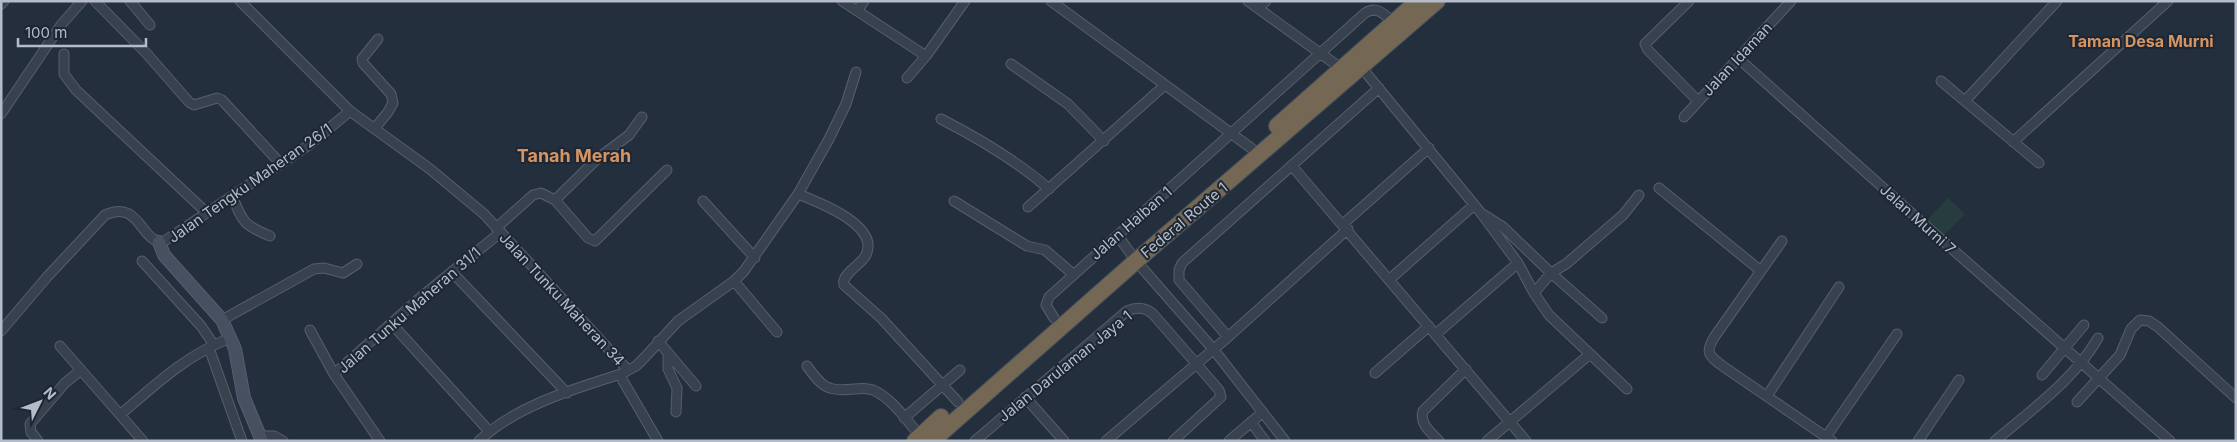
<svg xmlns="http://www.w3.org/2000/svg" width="2237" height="442" font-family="Inter,sans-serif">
	<rect width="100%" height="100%" fill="#242f3e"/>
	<!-- green -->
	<path fill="#263c3f" d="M1948 198 1965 214 1943 236 1927 220Z"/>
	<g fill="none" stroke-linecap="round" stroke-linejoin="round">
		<!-- stream -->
		<path stroke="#394c67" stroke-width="2.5" d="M1216 117 1223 122"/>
		<defs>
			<path id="street" d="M95 1 147 54 189 102 194 105 217 98 222 100 280 163
				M130 1 150 25
				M240 1 350 111 430 169 484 214 628 370
				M842 1 926 56
				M1051 1 1251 148
				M1248 1 1342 69
				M1689 1 1645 44 1648 50 1698 101
				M1 4 4 1
				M1258 8 1266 1
				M857 11 864 1
				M64 54V74L76 90 207 213
				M1738 58 1917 218 2170 441
				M1011 64 1068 104 1104 141
				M1362 68 1481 213 1518 263 1534 293 1549 315 1627 389
				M907 78 926 56 965 1
				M1941 81 2039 163
				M1965 101 2057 1
				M1 114 61 25 82 1
				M1684 117 1791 1
				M941 119C980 139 1016 160 1049 189
				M375 128 388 112 393 103 391 94 363 63 362 59 378 39
				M2013 142 2168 1
				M1292 166 1526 441
				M1659 188 1761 271
				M798 194C818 202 880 225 866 255 861 265 841 274 844 285L881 318 958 402
				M232 196C243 222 243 225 270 236
				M555 200 597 159 629 135 642 117
				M703 201 755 258
				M954 201 1027 246 1045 250 1073 274
				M1028 207 1165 85
				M1484 215 1503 227 1551 273 1602 318
				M1343 224 1429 148
				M496 228 533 195 541 193 555 200 588 238 595 241 667 170
				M1118 236 1136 261 1214 350 1285 441
				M1782 241 1715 336C1704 353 1709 356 1724 367L1832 441
				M142 261 201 326 214 345
				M452 272 567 393
				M1390 279 1474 205
				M734 281 777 332
				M1534 293 1551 273 1566 264 1623 215 1639 195
				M1054 318 1046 305 1049 297 1365 13C1377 5 1385 15 1394 23
				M222 320 314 269 324 268 343 273 357 264
				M391 323 489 431
				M310 330 334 374 380 441
				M1 331 47 277 105 215C140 199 140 242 163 242L309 145 350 111
				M1436 334 1518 263
				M1228 337 1179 280V270L1182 263 1379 88
				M658 341 696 386
				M60 346 143 441
				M209 348 242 441
				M668 353V369L677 388 676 412
				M807 366C822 387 827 392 854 389 861 388 867 388 873 390 892 398 907 421 920 436
				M1375 373 1429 326
				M334 374 422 296 501 232
				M621 374 623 381 658 441
				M2042 375 2084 325
				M1767 396 1839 287
				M1025 397 1064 441
				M2077 402 2120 355 2131 329 2140 320 2149 321 2158 327 2236 398
				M120 415C156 384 185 356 230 338
				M904 418 960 370
				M1251 422 1265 441
				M260 436H274L283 441
				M1826 437 1897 334
				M38 441 31 432 30 424 65 383 81 370
				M479 441C515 406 574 389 621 374L636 366 645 357 678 321 734 281 744 271 798 194 829 139 846 104 856 72
				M975 441 1127 311C1136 307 1145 307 1153 314L1219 390 1221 397 1173 441
				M1106 441 1228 337 1348 229
				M1229 441 1263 412
				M1439 441C1431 432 1419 424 1423 411L1466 369
				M1487 441 1590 354
				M1918 441 1959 380
				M1995 441C2031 410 2074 380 2098 338"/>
			<path id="secondary" d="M159 242 164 255 222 320 235 349 244 398 262 441"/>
			<path id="highway" d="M1277 126 1418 1
				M915 441 941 417
				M932 441 1136 261 1437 1"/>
		</defs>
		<!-- street casing -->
		<use href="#street" stroke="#565f6c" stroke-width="11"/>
		<!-- secondary casing -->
		<use href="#secondary" stroke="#565f6c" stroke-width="14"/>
		<!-- highway casing -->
		<use href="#highway" stroke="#434c59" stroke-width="18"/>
		<!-- street -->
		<use href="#street" stroke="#38414e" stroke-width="9"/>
		<!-- secondary -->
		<use href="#secondary" stroke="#465061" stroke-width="12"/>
		<!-- highway -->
		<use href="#highway" stroke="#746855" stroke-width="16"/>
	</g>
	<g text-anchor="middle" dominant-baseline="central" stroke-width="4" stroke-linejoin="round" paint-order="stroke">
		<!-- street labels -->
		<g font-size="15" fill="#b4bcc9" stroke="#1d2633">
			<text transform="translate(1737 59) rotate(-47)">Jalan Idaman</text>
			<text transform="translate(250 183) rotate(-35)">Jalan Tengku Maheran 26/1</text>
			<text transform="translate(1918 219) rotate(42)">Jalan Murni 7</text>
			<text transform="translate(1184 220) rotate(-40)">Federal Route 1</text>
			<text transform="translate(1131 223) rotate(-41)">Jalan Halban 1</text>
			<text transform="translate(562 299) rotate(47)">Jalan Tunku Maheran 34</text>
			<text transform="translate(409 310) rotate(-41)">Jalan Tunku Maheran 31/1</text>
			<text transform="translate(1065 366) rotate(-39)">Jalan Darulaman Jaya 1</text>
		</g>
		<!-- neighbourhood labels -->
		<g font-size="16" font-weight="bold" fill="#d59563" stroke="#1d2633">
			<text x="2141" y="41">Taman Desa Murni</text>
		</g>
		<!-- quarter labels -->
		<g font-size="18" font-weight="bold" fill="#d59563" stroke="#1d2633">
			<text x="574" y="155">Tanah Merah</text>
		</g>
	</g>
	<!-- border -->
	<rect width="2237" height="442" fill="none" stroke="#b4bcc9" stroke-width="5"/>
	<!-- north arrow -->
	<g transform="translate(40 402) rotate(48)" stroke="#1d2633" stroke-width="4" paint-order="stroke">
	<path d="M0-4L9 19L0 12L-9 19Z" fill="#b4bcc9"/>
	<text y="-8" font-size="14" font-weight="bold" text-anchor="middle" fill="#b4bcc9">N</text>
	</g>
	<!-- scale -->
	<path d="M18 38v8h128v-8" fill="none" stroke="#b4bcc9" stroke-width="2.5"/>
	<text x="25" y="38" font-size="15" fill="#b4bcc9" stroke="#1d2633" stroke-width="4" paint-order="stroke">100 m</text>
</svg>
